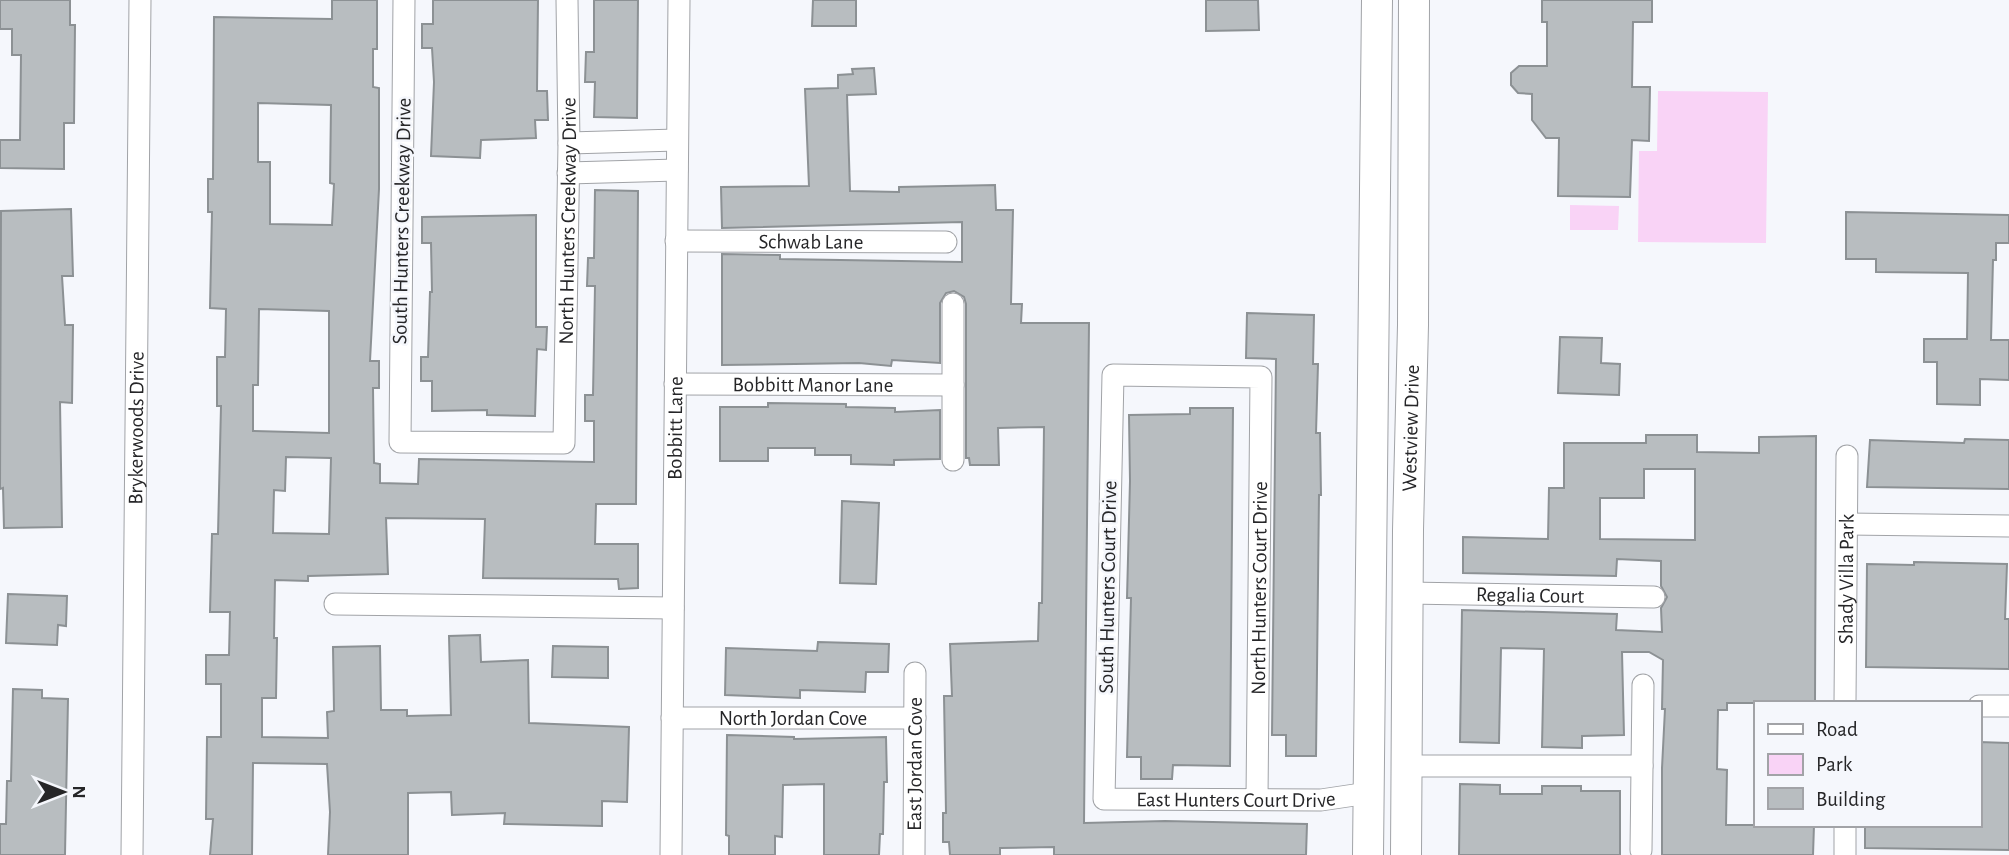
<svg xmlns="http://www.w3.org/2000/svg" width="2009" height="855" font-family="'Alegreya Sans',sans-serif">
	<rect width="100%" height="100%" fill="#f5f7fc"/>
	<!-- green -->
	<path fill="#f9d3f6" d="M1658 91 1768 92 1766 243 1638 242 1639 151H1657Z
		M1570 205 1619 206 1618 230H1570Z"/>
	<!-- building -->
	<path fill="#b8bdc0" stroke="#8c9194" stroke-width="2" fill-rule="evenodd" d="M0 0H70V25H75L74 123H64V169L0 168V140H20L21 55H12V29H0Z
		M332 0H377V49H373V87L379 88V189L370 361H379V388H373L374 463 380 464V483L418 484 419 459 594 462V421H585V395H593L595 286H587L588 258H594L595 190 638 191 636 504H596L595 544H638V588L619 589 618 579 483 578 485 519 386 518 388 574 308 576V581L275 580 274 638H277L276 698H262V737L328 738 327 712 334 711 333 647 380 646 381 710H407V716L451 715 449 636 480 635 481 662 528 660 529 723 629 727 627 802 602 801V826L504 824 505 813 452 815 451 792 408 793V855H328L330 812 327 764 253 763 252 855H210L213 819H206L207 737H221V684H206V655H229L230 612H210L212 534H218L221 406H217V357H225L226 309 210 308 212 212H208V179H213L214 17 332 19ZM258 103 331 105 330 183 334 184 332 225 270 224V162H258ZM259 309 329 311V433L253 431V385H258ZM286 457 331 458 329 534 273 533 274 490 285 491Z
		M433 0H538L537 91H547L548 120H535L536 138 481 140 480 158 431 156 434 82 432 48H422V24H433Z
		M594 0H638L637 118 594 117 595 82H585L586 52H594Z
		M813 0H856V26H812Z
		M1206 0H1258L1259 30 1206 31Z
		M1542 0H1652V22H1633L1632 87H1650L1649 141 1632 140 1630 197 1558 196 1559 138H1546L1532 120V94L1518 93 1511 85V73L1519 66H1547V22H1542Z
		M874 68 876 94 847 95 850 191 899 192V187L995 185 996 210H1013L1011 304H1022L1021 323H1089L1084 823 1165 821 1307 824 1306 855H1054V847L1000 848V855H950L949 842H943V813H946L944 696H952L950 644 1038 641 1039 603H1042L1044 427 998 428 999 465H970L969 458H966V304L964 297 954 291 946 293 940 303V363L892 360 891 366 859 363 722 365V254L780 255V259L962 262V222L722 228 721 187 809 186 805 89 838 88V75L853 74 852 69Z
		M71 209 73 276H62L65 325H73L72 403 60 402 62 527 4 528 3 488 0 489 1 211Z
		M1846 212 2009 215V243H1996V260H1993L1991 340H2009V380L1980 379V405L1937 404V362H1924V339H1967L1968 273 1876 272V259H1846Z
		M536 215V327H547L546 350 537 349 535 416 487 415V410L432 411V381H421V357H428L430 292H432L431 243H422V217Z
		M1247 313 1314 315 1313 364H1318L1316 433H1320L1321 495H1319L1316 756H1286V735H1272L1276 359 1246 358Z
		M1560 337 1602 338 1601 363 1620 364 1619 395 1558 393Z
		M768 403 846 404V407L895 408V412L940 410V459L894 460V465L851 464V455H815V448H768V461H720V407H768Z
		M1190 408H1233L1230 766 1173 765 1172 779H1141V757H1127L1131 598H1127L1130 481 1129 415 1190 414Z
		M1646 435H1697V452L1759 453V437L1816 436 1815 703H1727V710H1718L1717 769 1727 770 1726 825H1814L1813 855H1662V768L1665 709H1662L1663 660 1649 652H1622L1624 735 1582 736V748L1542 747 1544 649 1501 648 1499 743 1460 742 1462 610 1617 614 1616 630 1662 632 1661 608 1667 597 1661 586V561L1617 559 1616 576 1463 573V537L1548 539 1549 488H1564V443H1646ZM1644 469H1695V540L1600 539V498H1644Z
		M1965 439 2009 440V489L1867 487 1870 440 1964 443Z
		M842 501 879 503 876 584 840 583Z
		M1914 562 2007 564 2005 619H2009V669L1866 667 1867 564 1914 565Z
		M8 594 67 596 66 626 58 625 57 645 6 643Z
		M818 642 889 644 888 672H866L865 692 800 690V698L725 695 726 648 817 651Z
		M553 646 608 647V678L552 677Z
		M13 689 42 690V698L68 699 65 855H0V824H6L7 781H11Z
		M727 735 794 737V739L886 737 887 782H884L883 834H880L879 855H824V784L783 785 782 837 775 836V855H729V836L726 835Z
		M1979 742 2009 743V850L1865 848V825H1979Z
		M1460 784 1500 785V794H1542V786H1581V791H1620V855H1459Z"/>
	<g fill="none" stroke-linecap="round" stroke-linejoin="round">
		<defs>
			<g id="minor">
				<path id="s1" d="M404 0 400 442 564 443 569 143 567 0"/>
				<path d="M569 143 677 140"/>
				<path d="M568 173 677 170"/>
				<path id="s2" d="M676 241 946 242"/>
				<path d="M953 304V460"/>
				<path id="s3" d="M675 384 953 385"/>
				<path d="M1847 524 2009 526"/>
				<path id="s4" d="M1408 593 1654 597"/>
				<path d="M335 604 673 608"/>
				<path id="s5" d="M1845 703 1847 456"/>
				<path d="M1979 706H2009"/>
				<path id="s6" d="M672 718H915"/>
				<path d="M1407 766H1642"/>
				<path id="s7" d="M1257 798 1261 377 1113 375 1104 799 1321 800 1368 793"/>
				<path d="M1641 850 1643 685"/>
				<path id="s8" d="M132 855 140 0"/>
				<path id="s9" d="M671 855 679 0"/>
				<path id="s10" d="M914 855 915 673"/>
				<path d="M1845 855V825"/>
			</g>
			<g id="secondary">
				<path d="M1368 855 1377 0"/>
				<path id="s11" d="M1406 855 1408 530 1413 325 1414 0"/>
			</g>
		</defs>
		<!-- minor casing -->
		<use href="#minor" stroke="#a1a3a7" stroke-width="23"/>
		<!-- secondary casing -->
		<use href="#secondary" stroke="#a1a3a7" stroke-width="32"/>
		<!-- minor -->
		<use href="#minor" stroke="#fff" stroke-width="21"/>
		<!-- secondary -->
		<use href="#secondary" stroke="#fff" stroke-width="30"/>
	</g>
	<g text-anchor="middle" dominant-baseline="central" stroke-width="5" stroke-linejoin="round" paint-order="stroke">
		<!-- street labels -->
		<g font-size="21" fill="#262628" stroke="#f5f7fc">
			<text transform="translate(402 221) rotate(-89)">South Hunters Creekway Drive</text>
			<text stroke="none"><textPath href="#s1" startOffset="828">North Hunters Creekway Drive</textPath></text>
			<text stroke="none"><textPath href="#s2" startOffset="135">Schwab Lane</textPath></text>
			<text stroke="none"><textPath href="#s3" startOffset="138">Bobbitt Manor Lane</textPath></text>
			<text stroke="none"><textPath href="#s9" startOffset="427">Bobbitt Lane</textPath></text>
			<text stroke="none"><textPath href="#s8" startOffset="427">Brykerwoods Drive</textPath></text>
			<text stroke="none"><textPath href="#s11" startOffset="427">Westview Drive</textPath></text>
			<text stroke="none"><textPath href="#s5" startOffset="124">Shady Villa Park</textPath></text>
			<text transform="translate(1108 587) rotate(-89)">South Hunters Court Drive</text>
			<text stroke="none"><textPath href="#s7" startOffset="210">North Hunters Court Drive</textPath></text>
			<text stroke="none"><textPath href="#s4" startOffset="122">Regalia Court</textPath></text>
			<text stroke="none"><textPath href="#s6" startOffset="121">North Jordan Cove</textPath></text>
			<text stroke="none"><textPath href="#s10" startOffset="91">East Jordan Cove</textPath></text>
			<text stroke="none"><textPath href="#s7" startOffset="1125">East Hunters Court Drive</textPath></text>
		</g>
	</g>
	<!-- legend -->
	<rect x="1754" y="701" width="228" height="126" fill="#f5f7fc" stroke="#a2a3a7" stroke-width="2"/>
	<rect x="1768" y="724" width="35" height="10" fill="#ffffff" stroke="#a2a3a7" stroke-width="2"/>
	<text x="1816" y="736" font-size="21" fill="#262628">Road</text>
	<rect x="1768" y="754" width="35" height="21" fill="#f9d3f6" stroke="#a2a3a7" stroke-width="2"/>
	<text x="1816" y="771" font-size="21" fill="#262628">Park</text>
	<rect x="1768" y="788" width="35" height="21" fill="#b8bdc0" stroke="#a2a3a7" stroke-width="2"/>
	<text x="1816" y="806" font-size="21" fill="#262628">Building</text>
	<!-- north arrow -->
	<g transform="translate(63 792) rotate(90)" stroke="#f5f7fc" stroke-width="5" paint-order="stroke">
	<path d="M0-5L12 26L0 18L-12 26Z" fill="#262628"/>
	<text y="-10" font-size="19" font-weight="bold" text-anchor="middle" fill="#262628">N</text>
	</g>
</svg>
